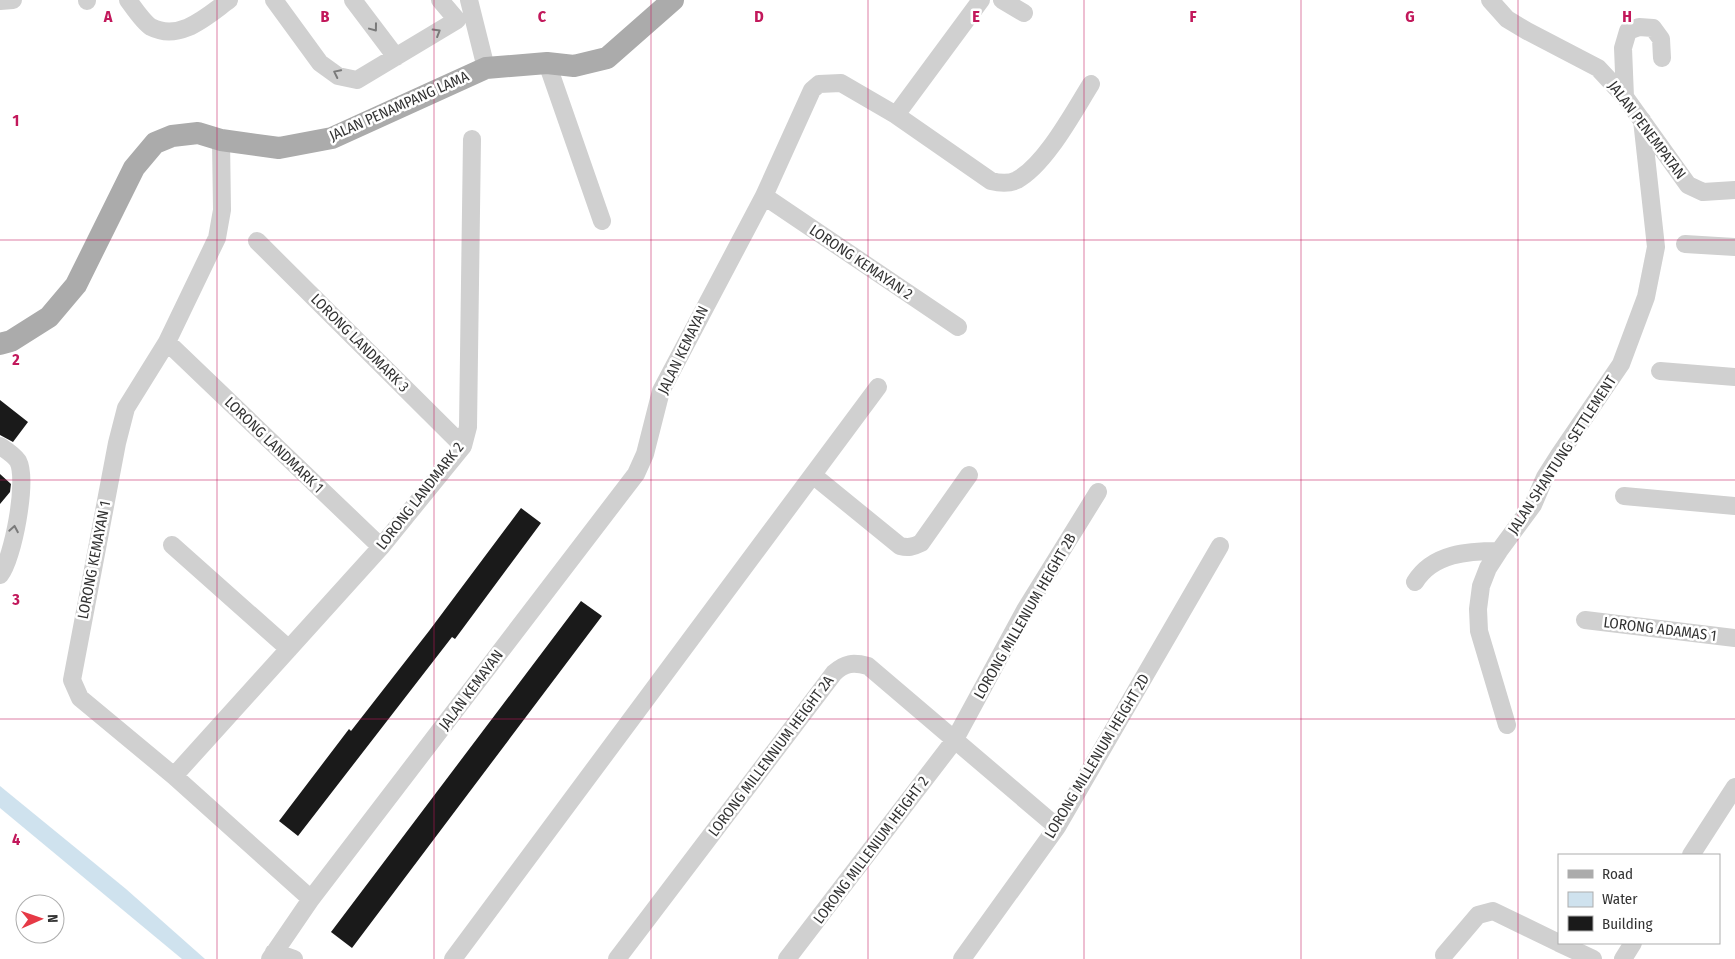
<svg xmlns="http://www.w3.org/2000/svg" width="1735" height="959" font-family="'Fira Sans Condensed',sans-serif">
	<rect width="100%" height="100%" fill="#fff"/>
	<!-- water -->
	<path fill="#cfe2ee" d="M0 786 126 889 205 959H182L0 808Z"/>
	<!-- building -->
	<path fill="#1a1a1a" d="M0 400 28 422 13 442 0 435Z
		M0 474 11 484 10 492 0 504Z
		M521 508 541 523 455 639 452 637 298 836 279 821 349 729 351 731 429 631Z
		M581 601 602 616 352 948 331 932Z"/>
	<g fill="none" stroke-linecap="round" stroke-linejoin="round">
		<!-- minor -->
		<path stroke="#d0d0d0" stroke-width="18" d="M128 0C134 8 143 22 151 27 180 42 207 16 229 0
			M274 0 320 63 338 76 357 80 457 20 440 0
			M353 0 396 57
			M469 0 486 68
			M1002 0 1024 13
			M1490 0 1507 19 1527 31 1598 68 1625 97 1688 185 1703 192 1735 190
			M0 1 13 0
			M87 1V0
			M547 63 602 221
			M1625 97 1623 48 1628 31 1639 27 1653 28 1661 39 1662 58
			M896 115 981 0
			M221 140 222 210 217 238 167 342 126 408 117 443 72 680 80 698 174 776 311 899
			M764 196 958 327
			M257 241 463 446
			M1685 244 1735 247
			M167 342 381 547
			M1660 371 1735 377
			M0 446C6 450 14 455 18 461 28 480 13 559 0 575
			M814 476 900 546C908 548 913 547 921 543L969 475
			M1624 496 1735 506
			M172 545 289 649
			M1415 582C1433 553 1468 551 1499 551
			M1585 620 1735 638
			M1507 725 1479 631 1478 609 1481 586 1488 568 1499 551 1533 505 1545 477 1559 455 1621 364 1646 297 1656 247 1642 120
			M174 776 381 547 463 446 468 427 472 139
			M1691 855 1735 787
			M1559 943 1593 959
			M274 952 294 959
			M1444 955 1478 915 1493 911 1559 943
			M270 959 311 899 636 474 645 454 661 391 764 196 812 90 819 84 841 83 896 115 991 181C999 183 1009 184 1017 180 1046 164 1074 111 1091 84
			M453 959 878 387
			M617 959 834 673C845 663 853 662 868 666L1057 827
			M787 959 954 741 1025 610 1098 492
			M962 959 1057 827 1220 546
			M1623 959 1633 943"/>
		<!-- major -->
		<path stroke="#ababab" stroke-width="22" d="M0 344 11 341 49 317 76 285 134 168 155 143 172 136 198 133 221 140 279 148 332 138 486 68 547 63 574 66 607 58 673 0"/>
	</g>
	<!-- one-way arrows -->
	<defs><path id="oneway-chevron" d="M-2-3.5L2.5 0L-2 3.5" fill="none" stroke-width="1.6" stroke-linecap="round" stroke-linejoin="round" transform="scale(1.25)"/></defs>
	<g stroke="#7a7a7a">
		<use href="#oneway-chevron" transform="translate(374 28) rotate(53)"/>
		<use href="#oneway-chevron" transform="translate(437 32) rotate(-31)"/>
		<use href="#oneway-chevron" transform="translate(337 73) rotate(-154)"/>
		<use href="#oneway-chevron" transform="translate(14 529) rotate(-80)"/>
	</g>
	<!-- grid -->
	<path fill="none" stroke="#c2185b" stroke-width="1" stroke-opacity="0.55" d="M217 0V959M434 0V959M651 0V959M868 0V959M1084 0V959M1301 0V959M1518 0V959M0 240H1735M0 480H1735M0 719H1735"/>
	<g text-anchor="middle" dominant-baseline="central" stroke-width="5" stroke-linejoin="round" paint-order="stroke">
		<!-- street labels -->
		<g font-size="15" fill="#333" stroke="#fff">
			<text transform="translate(399 106) rotate(-24)">JALAN PENAMPANG LAMA</text>
			<text transform="translate(1647 130) rotate(53)">JALAN PENEMPATAN</text>
			<text transform="translate(861 262) rotate(34)">LORONG KEMAYAN 2</text>
			<text transform="translate(360 343) rotate(45)">LORONG LANDMARK 3</text>
			<text transform="translate(683 350) rotate(-64)">JALAN KEMAYAN</text>
			<text transform="translate(274 445) rotate(44)">LORONG LANDMARK 1</text>
			<text transform="translate(1562 455) rotate(-57)">JALAN SHANTUNG SETTLEMENT</text>
			<text transform="translate(420 496) rotate(-52)">LORONG LANDMARK 2</text>
			<text transform="translate(94 560) rotate(-79)">LORONG KEMAYAN 1</text>
			<text transform="translate(1025 616) rotate(-60)">LORONG MILLENIUM HEIGHT 2B</text>
			<text transform="translate(1660 629) rotate(7)">LORONG ADAMAS 1</text>
			<text transform="translate(471 690) rotate(-53)">JALAN KEMAYAN</text>
			<text transform="translate(771 756) rotate(-53)">LORONG MILLENNIUM HEIGHT 2A</text>
			<text transform="translate(1097 756) rotate(-59)">LORONG MILLENIUM HEIGHT 2D</text>
			<text transform="translate(871 850) rotate(-53)">LORONG MILLENIUM HEIGHT 2</text>
		</g>
	</g>
	<g font-size="16" text-anchor="middle" font-weight="bold" fill="#c2185b" stroke="#fff" stroke-width="5" stroke-linejoin="round" paint-order="stroke">
		<text x="108" y="22">A</text>
		<text x="325" y="22">B</text>
		<text x="542" y="22">C</text>
		<text x="759" y="22">D</text>
		<text x="976" y="22">E</text>
		<text x="1193" y="22">F</text>
		<text x="1410" y="22">G</text>
		<text x="1627" y="22">H</text>
		<text x="16" y="126">1</text>
		<text x="16" y="365">2</text>
		<text x="16" y="605">3</text>
		<text x="16" y="845">4</text>
	</g>
	<!-- legend -->
	<rect x="1558" y="854" width="162" height="90" fill="#ffffff" stroke="#adadad"/>
	<rect x="1568" y="870" width="25" height="8" fill="#ababab" stroke="#adadad"/>
	<text x="1602" y="879" font-size="15" fill="#333333">Road</text>
	<rect x="1568" y="892" width="25" height="15" fill="#cfe2ee" stroke="#adadad"/>
	<text x="1602" y="904" font-size="15" fill="#333333">Water</text>
	<rect x="1568" y="916" width="25" height="15" fill="#1a1a1a" stroke="#adadad"/>
	<text x="1602" y="929" font-size="15" fill="#333333">Building</text>
	<!-- north arrow -->
	<g transform="translate(40 919) rotate(88)"><circle r="24" fill="#ffffff" stroke="#adadad"/>
	<path d="M0-4L9 19L0 12L-9 19Z" fill="#e63946"/>
	<text y="-8" font-size="14" font-weight="bold" text-anchor="middle" fill="#333333">N</text>
	</g>
</svg>
